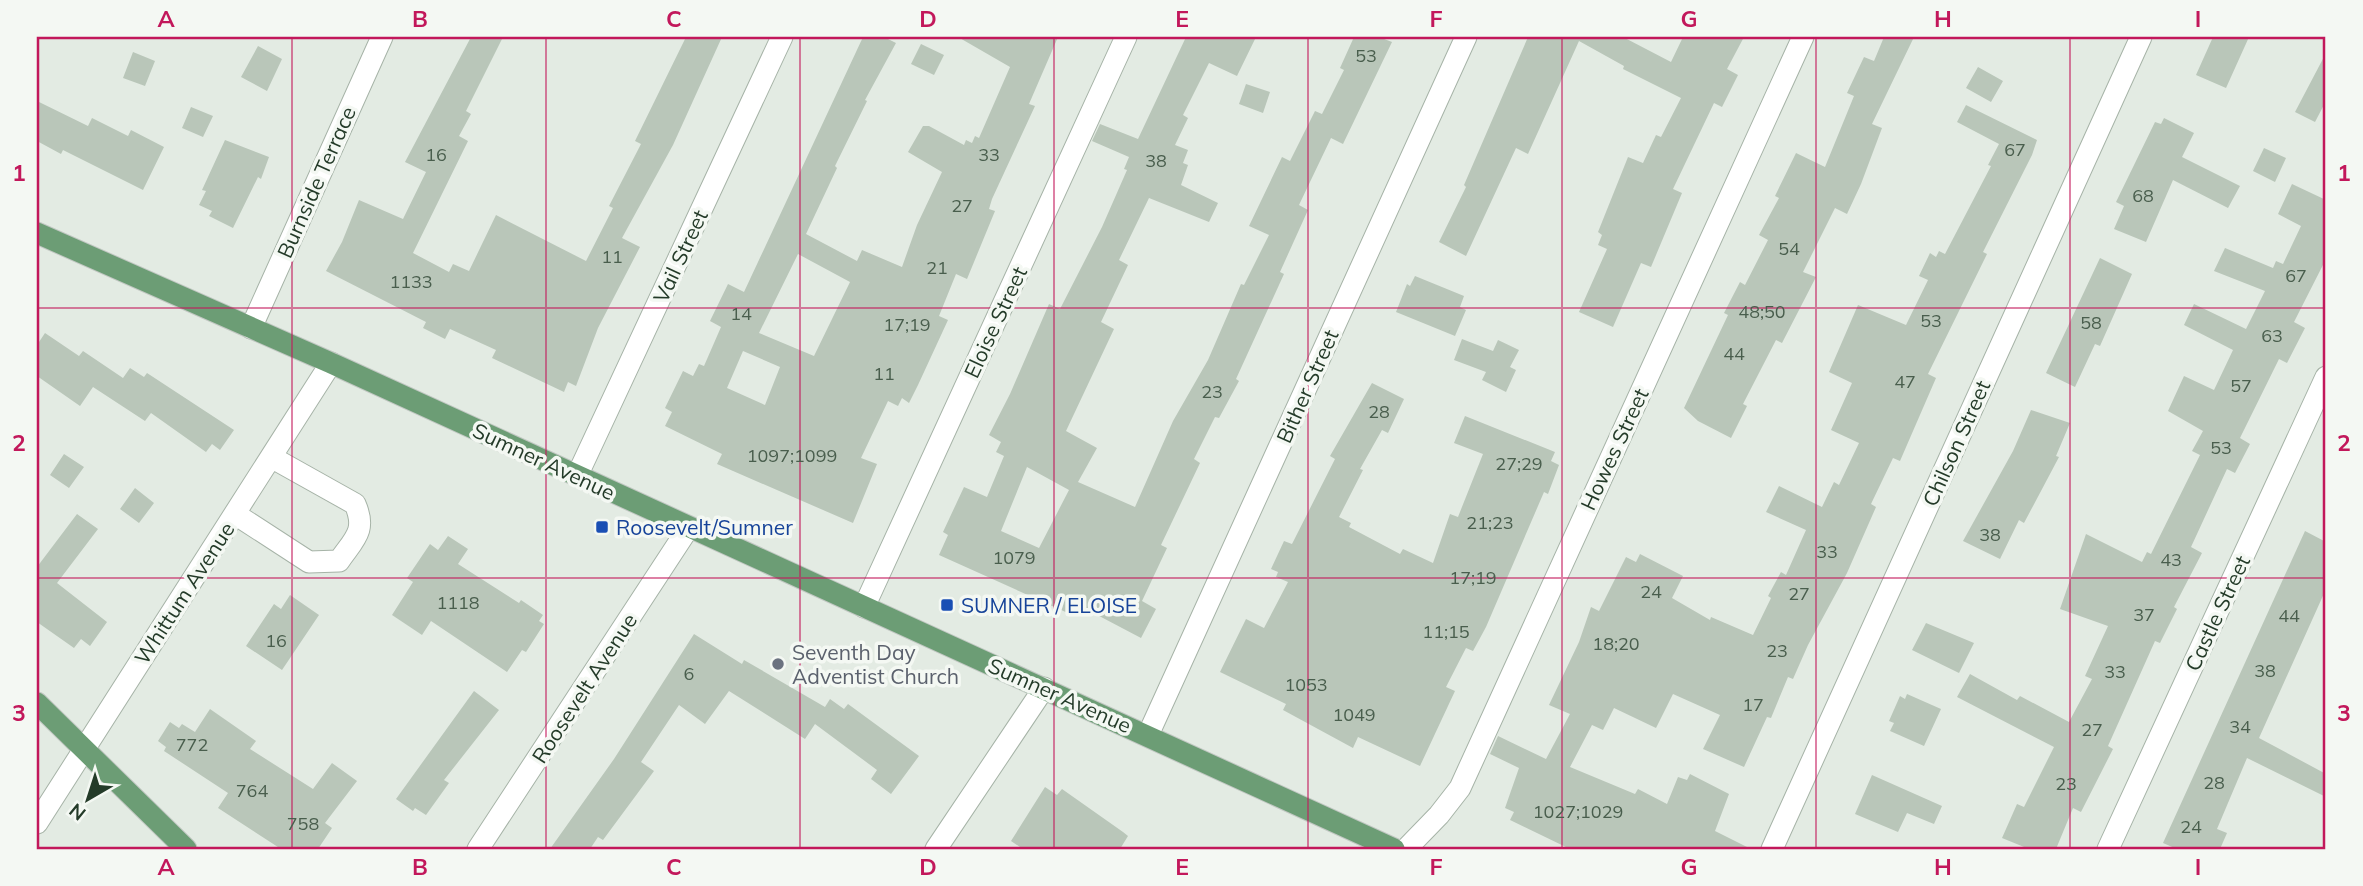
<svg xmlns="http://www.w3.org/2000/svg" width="2363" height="886" font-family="Mulish,sans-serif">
	<rect width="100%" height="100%" fill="#e3ebe3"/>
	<!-- building -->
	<path fill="#b9c6b9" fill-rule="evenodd" d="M471 37H503L466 111 471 114 459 136 468 141 413 253 449 272 453 264 469 271 496 215 586 261 613 208 609 206 641 144 635 141 686 37H722L673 145 622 238 640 247 598 328 576 386 568 382 564 392 492 358 496 350 450 329 445 339 423 328 426 322 326 271 342 242 359 200 403 219 426 172 405 162Z
		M863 37H884L896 43 865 100 867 101 835 166 837 168 806 234 857 261 862 250 902 267 917 225 942 172 908 152 923 126H929L964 145 966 140 972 143 975 136 979 138 1010 67 958 37H1058L1029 104 1035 106 992 199 989 209 995 211 967 279 956 274 939 316 948 320 918 385 909 403 902 398 898 406 888 401 861 458 877 464 853 523 717 464 722 454 665 426 672 412 665 408 683 371 693 376 699 364 704 366 721 327 710 321 728 284 744 292ZM798 254 850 282 814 356 759 333ZM743 351 780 367 765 405 727 388Z
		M1186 37H1256L1237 76 1209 63 1183 115 1188 118 1175 145 1188 150 1183 163 1188 165 1181 185 1218 203 1209 222 1149 198 1119 260 1128 265 1101 322 1114 329 1066 431 1097 448 1078 482 1135 507 1173 421 1208 360 1241 284 1244 285 1269 235 1249 226 1282 157 1290 161 1315 111 1322 114 1344 70 1340 68 1354 37H1379L1392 42 1343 144 1331 138 1299 205 1308 210 1280 272 1284 274 1236 379 1239 381 1219 418 1215 417 1194 459 1200 463 1161 545 1167 548 1142 601 1156 609 1141 638 1084 608 1074 605 1070 614 939 555 948 535 943 532 964 487 987 497 1004 456 996 452 1001 442 989 435 1010 394 1049 304 1060 309 1102 227 1127 170 1124 169 1129 157 1092 141 1100 124 1138 139ZM1027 467 1069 490 1039 548 1001 531Z
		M1528 37H1623L1671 62 1683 37H1744L1727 69 1738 75 1722 107 1714 103 1673 189 1682 193 1651 267 1641 263 1613 327 1579 312 1607 249 1598 245 1602 235 1598 232 1628 157 1643 163 1656 135 1661 137 1681 98 1623 69 1624 66 1579 41 1528 154 1516 148 1466 256 1439 242 1466 187 1464 185Z
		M1884 37H1914L1872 124 1882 128 1861 184 1847 214 1835 208 1803 272 1816 277 1782 343 1776 340 1743 404 1747 406 1731 438 1698 421 1684 408 1728 315 1724 313 1740 282 1745 285 1768 240 1759 235 1779 198 1775 196 1796 153 1825 167 1854 96 1847 93 1864 57 1874 61Z
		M2213 37H2249L2226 88 2196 75Z
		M921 44 944 55 934 75 911 64Z
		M258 46 282 59 267 91 241 77Z
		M133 52 155 61 145 86 123 78Z
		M2326 53V101L2315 122 2295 112Z
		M1978 67 2003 81 1991 102 1966 88Z
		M1246 84 1270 92 1263 113 1239 104Z
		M37 101 88 126 92 118 128 136 131 130 164 147 143 190 63 150 61 154 37 141Z
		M1966 105 2037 140 2032 155 1983 252 1987 254 1928 374 1936 378 1900 461 1893 458 1871 504 1876 507 1847 573 1808 645 1793 679 1788 677 1771 718 1767 717 1744 767 1703 749 1720 715 1673 694 1656 728 1614 708 1603 730 1592 725 1570 767 1635 794 1638 789 1667 804 1678 777 1687 780 1690 774 1729 794 1715 831 1751 849H1570L1510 820 1514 812 1505 808 1519 768 1490 754 1498 736 1546 759 1570 714 1549 705 1579 642 1591 607 1599 611 1626 557 1636 562 1640 554 1683 576 1672 598 1710 620 1711 617 1753 635 1771 598 1768 596 1781 572 1786 575 1806 530 1766 512 1779 486 1822 507 1834 482 1839 485 1859 443 1831 430 1852 383 1829 372 1858 305 1906 325 1928 280 1919 276 1930 253 1936 257 1939 251 1945 254 1991 166 1988 165 1999 144 1957 122Z
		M191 107 213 116 203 137 182 128Z
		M2164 118 2194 133 2182 157 2240 186 2228 208 2173 180 2146 242 2114 229 2124 206 2116 202 2155 122 2161 124Z
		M225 140 269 157 261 179 258 177 233 228 209 216 212 211 199 205 206 191 202 190Z
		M2264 148 2286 158 2275 182 2253 171Z
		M2292 184 2326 200V259L2294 322 2305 328 2287 363 2279 359 2240 438 2250 444 2235 473 2227 469 2191 547 2202 553 2174 607 2177 609 2160 643 2155 641 2108 746 2113 749 2081 812 2073 808 2056 849H2029L2002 838 2017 804 2024 807 2054 747 1957 697 1970 674 2017 700 2020 696 2069 722 2092 679 2085 676 2108 626 2060 609 2086 534 2142 562 2147 552 2151 554 2200 455 2192 451 2203 431 2168 411 2184 376 2214 390 2233 350 2184 325 2194 304 2246 329 2265 291 2214 271 2225 248 2273 268 2276 261 2283 264 2301 226 2278 214Z
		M2100 258 2132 274 2100 346 2095 344 2075 387 2046 373Z
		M1415 276 1464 296 1460 307 1466 310 1455 336 1396 312 1407 284 1410 286Z
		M45 333 79 356 83 351 123 378 130 368 144 377 147 373 234 430 220 450 212 444 206 452 151 413 145 421 93 387 80 406 37 376V345Z
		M1462 339 1493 351 1498 340 1519 350 1510 367 1516 370 1506 392 1482 380 1486 372 1454 360Z
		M1372 383 1404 399 1388 433 1382 430 1360 469 1363 470 1339 517 1351 523 1349 527 1400 554 1403 549 1433 563 1450 514 1458 517 1483 454 1454 443 1465 416 1555 452 1551 461 1559 465 1548 494 1544 492 1486 627 1473 651 1466 648 1446 687 1455 691 1420 766 1358 737 1353 748 1283 710 1286 704 1220 672 1246 619 1264 628 1288 582 1276 577 1278 572 1271 569 1284 541 1292 544 1335 459 1330 456Z
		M2031 410 2070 423 2056 456 2059 457 2024 523 2019 520 2000 559 1963 541 2013 451Z
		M64 454 84 467 69 488 50 475Z
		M135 488 154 503 139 523 120 509Z
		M77 514 98 529 57 583 107 622 90 646 81 639 74 648 37 622V567Z
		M2305 531 2326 542V589L2259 738 2326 774V797L2247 758 2217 829 2227 833 2220 849H2177L2163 843Z
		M448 536 468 549 458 564 519 603 521 600 543 615 539 621 544 624 526 652 522 650 507 672 431 621 422 635 392 615 413 582 407 578 430 544 438 550Z
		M290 595 319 615 282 670 246 646 274 604 281 609Z
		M1926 623 1974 643 1959 673 1912 650Z
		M694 634 742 664 744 660 825 707 830 699 844 709 848 704 919 756 891 794 871 779 877 770 815 724 805 739 729 691 705 724 679 705 641 762 654 771 603 840 598 837 590 849H550L614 759Z
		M474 691 499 710 444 780 449 783 426 815 415 808 413 811 396 799Z
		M1907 694 1941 709 1924 746 1890 731 1894 723 1889 721 1900 696 1905 699Z
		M210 709 256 741 250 749 313 789 332 763 357 781 325 823 332 828 318 849H281L218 808 228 793 164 751 166 747 158 741 170 722 179 728 182 724 195 732Z
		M1872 775 1942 806 1934 824 1907 813 1898 832 1855 814Z
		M1045 787 1057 795 1062 789 1123 832 1128 836 1120 849H1023L1011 841Z"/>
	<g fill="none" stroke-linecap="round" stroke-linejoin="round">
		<defs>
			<path id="minor" d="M251 328 382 37
				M577 476 782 37
				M235 514 309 562 339 561C354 539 367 531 355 504L271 457
				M864 607 1126 37
				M1148 735 1466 37
				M37 823 331 363
				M478 849 689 527
				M936 849 1044 688
				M1406 849 1439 815 1460 788 1803 37
				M1772 849 2141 37
				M2108 849 2326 377"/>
			<path id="major" d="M37 233 331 363 1394 849
				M37 703 186 849"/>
		</defs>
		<!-- minor casing -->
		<use href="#minor" stroke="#a6b3a7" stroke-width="23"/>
		<!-- major casing -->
		<use href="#major" stroke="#c2c8c3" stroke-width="23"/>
		<!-- minor -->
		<use href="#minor" stroke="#fff" stroke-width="21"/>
		<!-- major -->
		<use href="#major" stroke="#6c9d75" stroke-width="21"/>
	</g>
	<!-- grid -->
	<path fill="none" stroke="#c2185b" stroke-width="2" stroke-opacity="0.55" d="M292 37V849M546 37V849M800 37V849M1054 37V849M1308 37V849M1562 37V849M1816 37V849M2070 37V849M37 308H2326M37 578H2326"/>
	<!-- markers -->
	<g fill="#1a4fb4" stroke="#f4f8f3" stroke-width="2.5">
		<rect x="595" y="520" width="14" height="14" rx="3.5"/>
		<rect x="940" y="598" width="14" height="14" rx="3.5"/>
	</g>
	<circle fill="#6b7280" stroke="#f4f8f3" stroke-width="2.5" cx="778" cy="664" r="7"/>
	<g text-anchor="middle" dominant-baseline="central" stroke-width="7" stroke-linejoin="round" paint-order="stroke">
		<!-- number labels -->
		<g font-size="18" fill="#495e4d">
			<text x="1366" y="55">53</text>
			<text x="2015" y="149">67</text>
			<text x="436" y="154">16</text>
			<text x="989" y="154">33</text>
			<text x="1156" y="160">38</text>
			<text x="2143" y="195">68</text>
			<text x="962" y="205">27</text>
			<text x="1789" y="248">54</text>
			<text x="612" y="256">11</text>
			<text x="937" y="267">21</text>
			<text x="2296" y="275">67</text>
			<text x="411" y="281">1133</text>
			<text x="1762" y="311">48;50</text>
			<text x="741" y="313">14</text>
			<text x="1931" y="320">53</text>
			<text x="2091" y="322">58</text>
			<text x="907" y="324">17;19</text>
			<text x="2272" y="335">63</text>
			<text x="1734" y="353">44</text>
			<text x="884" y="373">11</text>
			<text x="1905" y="381">47</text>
			<text x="2241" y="385">57</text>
			<text x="1212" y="391">23</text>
			<text x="1379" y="411">28</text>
			<text x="2221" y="447">53</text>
			<text x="792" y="455">1097;1099</text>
			<text x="1519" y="463">27;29</text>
			<text x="1490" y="522">21;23</text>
			<text x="1990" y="534">38</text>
			<text x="1827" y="551">33</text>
			<text x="1014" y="557">1079</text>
			<text x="2171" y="559">43</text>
			<text x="1473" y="577">17;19</text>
			<text x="1651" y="591">24</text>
			<text x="1799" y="593">27</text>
			<text x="458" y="602">1118</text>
			<text x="2144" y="614">37</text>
			<text x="2289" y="615">44</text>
			<text x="1446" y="631">11;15</text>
			<text x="276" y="640">16</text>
			<text x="1616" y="643">18;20</text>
			<text x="1777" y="650">23</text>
			<text x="2265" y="670">38</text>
			<text x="2115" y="671">33</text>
			<text x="689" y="673">6</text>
			<text x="1306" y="684">1053</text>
			<text x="1753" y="704">17</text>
			<text x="1354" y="714">1049</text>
			<text x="2240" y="726">34</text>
			<text x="2092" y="729">27</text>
			<text x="192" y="744">772</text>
			<text x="2214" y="782">28</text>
			<text x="2066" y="783">23</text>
			<text x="252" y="790">764</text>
			<text x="1578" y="811">1027;1029</text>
			<text x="303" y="823">758</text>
			<text x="2191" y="826">24</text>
		</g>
		<!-- street labels -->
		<g font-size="21" fill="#243b29" stroke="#f4f8f3">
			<text transform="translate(316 182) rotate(-66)">Burnside Terrace</text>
			<text transform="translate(680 256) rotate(-65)">Vail Street</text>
			<text transform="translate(995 322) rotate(-65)">Eloise Street</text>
			<text transform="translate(1307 386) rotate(-66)">Bither Street</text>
			<text transform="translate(1956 443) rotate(-66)">Chilson Street</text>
			<text transform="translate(1614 449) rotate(-65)">Howes Street</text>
			<text transform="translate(544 461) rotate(25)">Sumner Avenue</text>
			<text transform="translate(184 593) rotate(-57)">Whittum Avenue</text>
			<text transform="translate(2217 613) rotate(-65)">Castle Street</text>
			<text transform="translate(584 688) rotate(-57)">Roosevelt Avenue</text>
			<text transform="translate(1060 695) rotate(24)">Sumner Avenue</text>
		</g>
		<!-- transit labels -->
		<g font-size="21" fill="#164399" stroke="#f4f8f3" text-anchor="start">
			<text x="616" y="527">Roosevelt/Sumner</text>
			<text x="961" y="605">SUMNER / ELOISE</text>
		</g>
		<!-- worship labels -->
		<g font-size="21" fill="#5b616d" stroke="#f4f8f3" text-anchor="start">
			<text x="792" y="652">Seventh Day<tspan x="792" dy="24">Adventist Church</tspan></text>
		</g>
	</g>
	<!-- border -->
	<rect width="2363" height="886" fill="none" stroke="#f4f8f3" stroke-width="77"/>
	<!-- north arrow -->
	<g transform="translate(88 799) rotate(219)" stroke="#f4f8f3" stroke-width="5" paint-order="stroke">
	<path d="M0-5L12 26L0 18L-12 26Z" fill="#243b29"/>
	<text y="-10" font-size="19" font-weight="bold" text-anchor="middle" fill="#243b29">N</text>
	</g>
	<rect x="38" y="38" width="2286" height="810" fill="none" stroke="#c2185b" stroke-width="2.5"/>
	<g font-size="23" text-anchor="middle" font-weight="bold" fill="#c2185b">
		<text x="166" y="27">A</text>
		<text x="420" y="27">B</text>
		<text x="674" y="27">C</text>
		<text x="928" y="27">D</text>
		<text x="1182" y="27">E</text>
		<text x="1436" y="27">F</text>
		<text x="1689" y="27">G</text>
		<text x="1943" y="27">H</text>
		<text x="2198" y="27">I</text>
		<text x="19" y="181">1</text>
		<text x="2344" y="181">1</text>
		<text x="19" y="451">2</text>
		<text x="2344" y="451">2</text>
		<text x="19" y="721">3</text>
		<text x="2344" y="721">3</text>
		<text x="166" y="875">A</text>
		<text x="420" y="875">B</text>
		<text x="674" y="875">C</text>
		<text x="928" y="875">D</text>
		<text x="1182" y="875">E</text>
		<text x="1436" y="875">F</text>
		<text x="1689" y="875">G</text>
		<text x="1943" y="875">H</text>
		<text x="2198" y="875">I</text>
	</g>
</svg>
